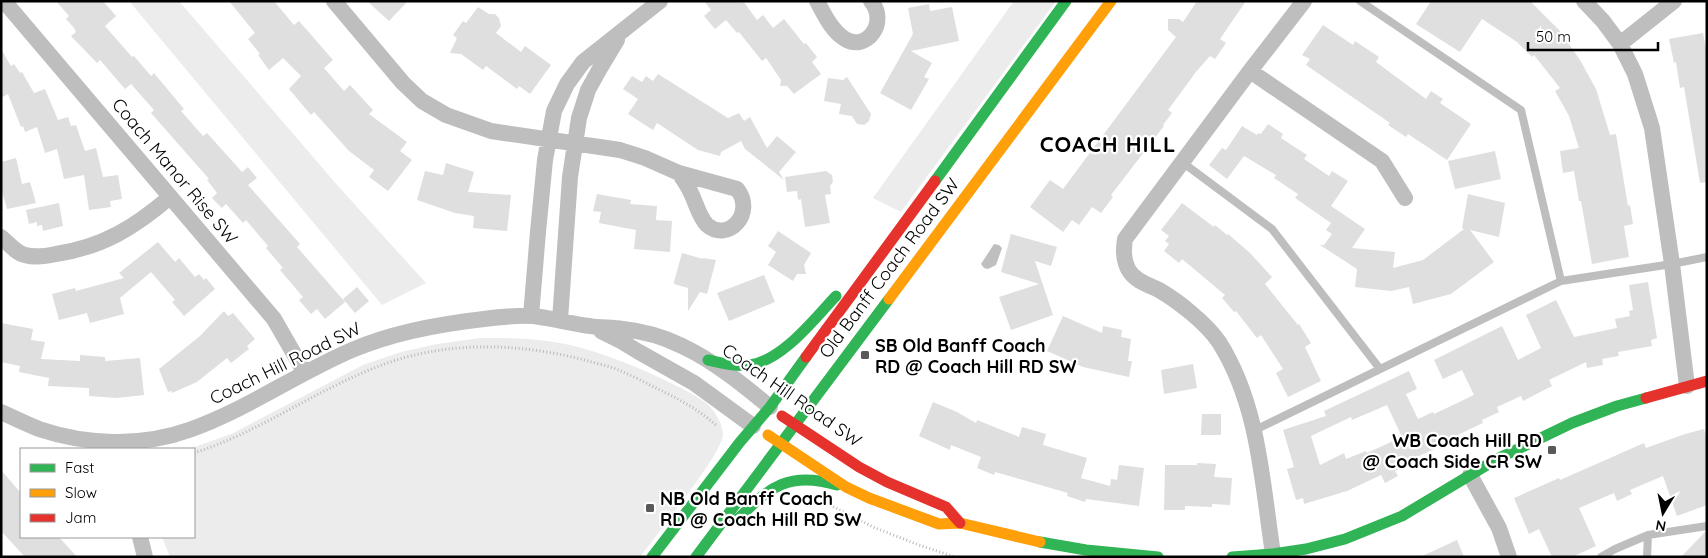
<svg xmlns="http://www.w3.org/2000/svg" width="1708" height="558" font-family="Quicksand,sans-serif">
	<rect width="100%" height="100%" fill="#fff"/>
	<!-- green -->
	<path fill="#ececec" d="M129 1H179L338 186 426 283 382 305Z
		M1014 1H1056L901 212 873 198Z
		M480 338C510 338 540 338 570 345 609 354 647 371 683 389 692 394 704 400 711 408 717 414 723 427 723 435 723 452 654 538 640 557H170L162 537H194V449H189L231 434 363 365 401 352 437 344Z"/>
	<!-- water -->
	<path fill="#bfbfbf" d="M994 244 999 245 1002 248 996 265 988 269 984 268 981 264Z"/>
	<!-- building -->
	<path fill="#dfdfdf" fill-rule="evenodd" d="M56 1H103L116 16 105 26 132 57 134 56 151 76 154 73 184 109 181 111 203 136 207 133 242 172 248 167 257 178 248 185 300 244 297 247 345 302 325 319 317 309 311 314 299 300 303 297 280 270 283 268 266 248 268 246 246 220 243 223 226 204 222 208 212 198 217 193 207 180 209 179 151 113 154 110 131 84 125 89 100 60 97 63 71 36 76 32 74 28 66 19 69 16Z
		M229 1H274L294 25 299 21 333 60 324 68 344 91 350 85 373 110 369 114 407 142 400 151 412 160 388 191 369 177 374 170 349 151 314 112 311 115 289 89 301 76 283 58 269 70 258 55 260 54 248 39 255 33Z
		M367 1H408L389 21Z
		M704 1H743L757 20 763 15 773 28 784 19 804 44 806 43 817 57 812 62 821 74 794 94 787 86H780L781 80 766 58 762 61 739 32 737 33 726 20 715 29 704 16 711 10Z
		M1197 1H1246L1220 39 1226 43 1215 59 1210 56 1196 72 1168 110 1172 113 1163 125 1164 126 1111 195 1113 197 1101 213 1092 207 1079 225 1072 220 1063 232 1030 207 1050 180 1063 189 1176 37 1168 30V19H1179L1183 22Z
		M1431 1H1530L1559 30 1580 60 1596 89 1610 135 1616 134 1628 206 1630 205 1633 224 1624 226 1629 257 1592 264 1581 201H1579L1574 171 1563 173 1560 151 1579 148 1569 116 1555 91 1560 88 1534 55 1532 57 1517 42 1482 19 1460 52 1416 24Z
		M929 4 930 11 952 7 959 41 911 51 932 63 924 77 929 79 911 110 880 93 913 34 908 8Z
		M478 7 489 14H495L499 18 501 26 496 33 521 52 525 46 551 65 530 94 519 86 517 89 486 66 483 70 461 54 450 53 457 38 453 35 463 21 466 23Z
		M1323 25 1353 45 1355 41 1379 57 1376 62 1426 99 1431 91 1443 99 1440 103 1471 124 1447 160 1408 134 1406 137 1388 125 1390 123 1306 65 1310 59 1302 55Z
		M1703 33 1707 54V182L1700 183 1684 87 1680 88 1676 62 1674 63 1669 39Z
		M1 49 11 66 14 64 20 73 22 72 34 93 45 89 58 120 68 117 71 126 76 125 85 151 96 148 103 177 118 175 122 199 110 201 111 207 89 210 84 175 64 179 57 149 45 153 37 127 25 132 23 126 21 127 8 94 1 98Z
		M658 74 728 118 739 113 744 121 750 117 767 148 777 136 796 152 779 172 784 180 745 149 741 141 721 152 720 156 698 150 657 123 653 130 628 114 638 99 623 89 632 76 642 82 646 76 653 81Z
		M847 77 871 114 869 121 864 125 857 124 852 116 839 114 841 104 824 101 828 78 843 80Z
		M1268 124 1283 134 1281 138 1307 155 1304 159 1329 176 1332 171 1348 181 1331 206 1365 229 1352 248 1395 252 1393 268 1423 260 1464 229 1462 228 1468 194 1505 203 1499 237 1470 230 1494 262 1451 294 1413 304 1409 287 1391 291 1355 287 1357 269 1320 245H1324L1332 234 1326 230 1331 223 1295 198 1298 194 1274 178 1276 175 1244 156 1227 179 1209 165 1222 148 1226 150 1242 126 1257 135 1258 133 1261 134Z
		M1495 151 1501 179 1455 189 1448 161Z
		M16 158 22 184 30 182 36 203 7 209 1 188V162Z
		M446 163 474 172 468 192 511 195 507 231 473 228 474 216 455 213 417 200 425 171 443 175Z
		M826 171 832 175 833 182 830 186 831 194 825 195 830 223 805 227 801 199 798 200 797 191 787 192 785 177Z
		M597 194 631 200 630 204 657 206 656 220 672 221 670 252 634 249 636 230 599 223 601 212 593 211Z
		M59 203 63 226 43 231 42 225 37 226V222L29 224 26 210Z
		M1182 203 1214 227 1215 225 1227 235 1228 234 1250 253 1272 277 1265 284 1298 325 1299 324 1311 343 1305 347 1321 381 1288 397 1276 373 1283 369 1261 335 1257 338 1236 311 1234 312 1222 298 1225 295 1182 259 1179 263 1164 251 1169 244 1165 241 1169 236 1161 230Z
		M778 231 811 253 804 265 806 274H797L793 281 768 265 776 252 768 246Z
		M1011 234 1057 247 1051 266 1035 261 1053 315 1011 330 999 297 1039 284 1001 272Z
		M158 242 175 262 179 258 195 277 199 274 204 280 206 278 215 289 184 316 172 302 175 300 151 272 120 298 124 314 90 323 87 313 59 320 52 294 75 288 76 291 124 278 119 273Z
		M682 253 703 259V258L716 260 707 294 700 292 688 311V288L674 284V282Z
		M764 275 775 302 729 321 717 293Z
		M1648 282 1657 338 1651 340 1652 346 1618 352 1619 356 1602 359 1603 365 1587 368 1586 362 1549 380 1552 386 1523 401 1521 396 1497 407 1499 412 1482 420 1483 423 1447 440 1448 443 1410 460 1412 463 1395 471 1398 476 1385 483 1381 475 1347 491 1304 504 1303 498 1296 500 1287 469 1294 467 1283 430 1326 416 1324 411 1409 371 1417 389 1406 394 1418 419 1433 412 1434 414 1474 395 1462 370 1443 379 1434 360 1502 326 1518 360 1541 348 1526 315 1556 300 1574 337 1617 328 1615 319 1630 316 1629 311 1633 310 1629 285ZM1387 405 1402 437 1367 453 1366 451 1346 459 1344 453 1320 465 1311 436 1351 417 1352 420Z
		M357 287 369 301 355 313 343 299Z
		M224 311 228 316 233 313 255 339 247 346 249 349 231 363 227 358 197 382 172 393 171 391 168 392 159 369 200 336Z
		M1063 316 1102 333 1103 326 1122 330 1121 337 1131 339 1128 361H1132L1129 377 1083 367 1047 351Z
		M1 323 33 329 31 340 45 342 41 359 80 361V355L105 357V361L140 358 144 395 117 398 89 396V388L48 386 49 378 19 372 20 366 1 362Z
		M1193 364 1197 388 1164 394 1161 370Z
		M933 402 957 412 976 423 977 420 1019 437 1022 427 1046 434 1043 445 1087 458 1081 478 1110 486 1111 479 1117 480 1119 465 1144 468 1139 506 1086 499 1085 502 1067 496 1068 493 995 472 994 475 977 468 981 457 951 445 950 450 919 436Z
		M1202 414H1221V435H1201Z
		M1704 429 1707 440V505L1677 516 1663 476 1630 490 1632 494 1617 501 1614 493 1579 508 1596 546 1572 557H1552L1539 529 1529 534 1514 498 1559 478 1560 480 1644 443 1646 448 1685 434Z
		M1197 463 1216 464 1214 477 1232 478 1230 505 1212 504V507L1185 506V510H1164L1165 465H1197Z
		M1 470 21 493V537H59L77 557H25L1 531Z
		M1705 532H1707V557H1681Z
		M1457 540 1464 557H1420Z"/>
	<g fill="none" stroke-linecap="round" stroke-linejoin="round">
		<!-- path -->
		<path stroke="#b9b9b9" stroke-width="3" stroke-dasharray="1 2.5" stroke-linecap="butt" d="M194 453C260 432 317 389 382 365 448 340 522 343 588 361 598 364 610 366 621 371 633 376 646 383 658 389 679 399 699 410 716 425
			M830 505 873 527 919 545 955 557"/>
		<!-- lane -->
		<path stroke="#bebebe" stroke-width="8" d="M1360 1 1521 110 1561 281
			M1182 162 1272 229 1380 369
			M1255 430 1561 281 1672 264 1707 257
			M1601 557 1615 549 1648 535 1707 526
			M1647 557 1648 535"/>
		<!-- street -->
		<path stroke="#bebebe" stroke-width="16" d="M4 1 274 319 305 373
			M334 1 403 83 422 101 446 115 491 131 620 150 645 158 679 173
			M817 1C824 14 831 30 845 39 866 52 889 23 871 1
			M1584 1 1603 21 1620 44 1635 74 1652 128 1672 264 1687 386
			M1620 44 1674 1
			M1250 71 1382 161 1405 198
			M679 173 737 189C756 213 728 243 707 225 699 217 696 203 691 193 688 186 683 179 679 173Z
			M1 237C8 243 16 253 25 255 35 258 46 256 56 254 103 247 135 227 170 197
			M531 316 538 232 545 160 554 111 567 84 583 62 660 1
			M560 320 570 177 579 118 588 90 599 70 617 40
			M601 331 619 340 639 352 694 383 753 426
			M1 412C14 418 26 424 39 429 86 445 142 447 189 430 246 410 296 374 352 350 394 332 439 324 484 319 500 317 517 315 533 316 552 318 571 324 590 326 601 328 612 327 623 329 642 331 664 337 682 346 714 361 742 384 770 407
			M1470 475 1499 528 1509 557
			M140 537 145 557
			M1273 554C1262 482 1259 405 1219 342 1206 323 1178 301 1159 290 1149 285 1137 282 1130 272 1123 262 1123 251 1125 239L1250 71 1304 1"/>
		<!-- fast -->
		<path stroke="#30b455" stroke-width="11" d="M935 181 1066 1
			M708 360C722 363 736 367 750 365 783 360 814 319 836 296
			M738 519C770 486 790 471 837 485
			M1040 542 1086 550 1158 557
			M652 557 740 442 770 407 806 357
			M696 557 889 299
			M1232 557 1273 554 1306 549 1345 539 1402 516 1497 459 1572 423 1617 406 1646 398"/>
		<!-- slow -->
		<path stroke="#ff9f0a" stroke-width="11" d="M889 299 1111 1
			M768 435 846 487 869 498 939 524 960 523 1040 542"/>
		<!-- jam -->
		<path stroke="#e5322d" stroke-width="11" d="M806 357 935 181
			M1646 398 1707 381
			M782 416 859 467 887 482 946 507 960 523"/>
	</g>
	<!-- markers -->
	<g fill="#595959" stroke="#fff" stroke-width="2">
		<rect x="860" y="350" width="10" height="10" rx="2.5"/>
		<rect x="1547" y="445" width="10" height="10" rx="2.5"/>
		<rect x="645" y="503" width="10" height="10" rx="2.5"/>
	</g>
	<g text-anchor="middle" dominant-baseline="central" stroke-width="4.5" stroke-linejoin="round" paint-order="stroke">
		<!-- street labels -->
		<g font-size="18" fill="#000" stroke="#fff">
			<text transform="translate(175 171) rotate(50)">Coach Manor Rise SW</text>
			<text transform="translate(889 268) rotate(-53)">Old Banff Coach Road SW</text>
			<text transform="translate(285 363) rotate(-26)">Coach Hill Road SW</text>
			<text transform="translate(792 395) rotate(35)">Coach Hill Road SW</text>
		</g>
		<!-- poi labels -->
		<g font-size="18" font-weight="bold" fill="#000" stroke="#fff" text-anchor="start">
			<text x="875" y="345">SB Old Banff Coach<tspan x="875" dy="21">RD @ Coach Hill RD SW</tspan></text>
			<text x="1542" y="440" text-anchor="end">WB Coach Hill RD<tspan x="1542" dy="21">@ Coach Side CR SW</tspan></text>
			<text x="660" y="498">NB Old Banff Coach<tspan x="660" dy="21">RD @ Coach Hill RD SW</tspan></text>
		</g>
		<!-- district labels -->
		<g font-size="22" font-weight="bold" letter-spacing="1" fill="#000" stroke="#fff">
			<text x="1108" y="144">COACH HILL</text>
		</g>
	</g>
	<!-- border -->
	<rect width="1708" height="558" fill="none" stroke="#000000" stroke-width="5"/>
	<!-- legend -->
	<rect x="20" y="448" width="175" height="90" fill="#ffffff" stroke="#999999"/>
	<rect x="30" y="464" width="25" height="8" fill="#30b455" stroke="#999999"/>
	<text x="65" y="473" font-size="15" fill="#000000">Fast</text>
	<rect x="30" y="489" width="25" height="8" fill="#ff9f0a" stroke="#999999"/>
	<text x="65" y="498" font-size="15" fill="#000000">Slow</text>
	<rect x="30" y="514" width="25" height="8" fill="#e5322d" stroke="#999999"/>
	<text x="65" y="523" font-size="15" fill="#000000">Jam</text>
	<!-- north arrow -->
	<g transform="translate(1663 513) rotate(190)" stroke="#ffffff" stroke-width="4" paint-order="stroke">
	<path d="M0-4L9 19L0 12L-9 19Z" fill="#000000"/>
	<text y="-8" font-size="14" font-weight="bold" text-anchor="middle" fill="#000000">N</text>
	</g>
	<!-- scale -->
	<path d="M1528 42v8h130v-8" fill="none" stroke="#000000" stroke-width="2.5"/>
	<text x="1536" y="42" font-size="15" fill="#000000" stroke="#ffffff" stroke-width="4" paint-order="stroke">50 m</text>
</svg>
